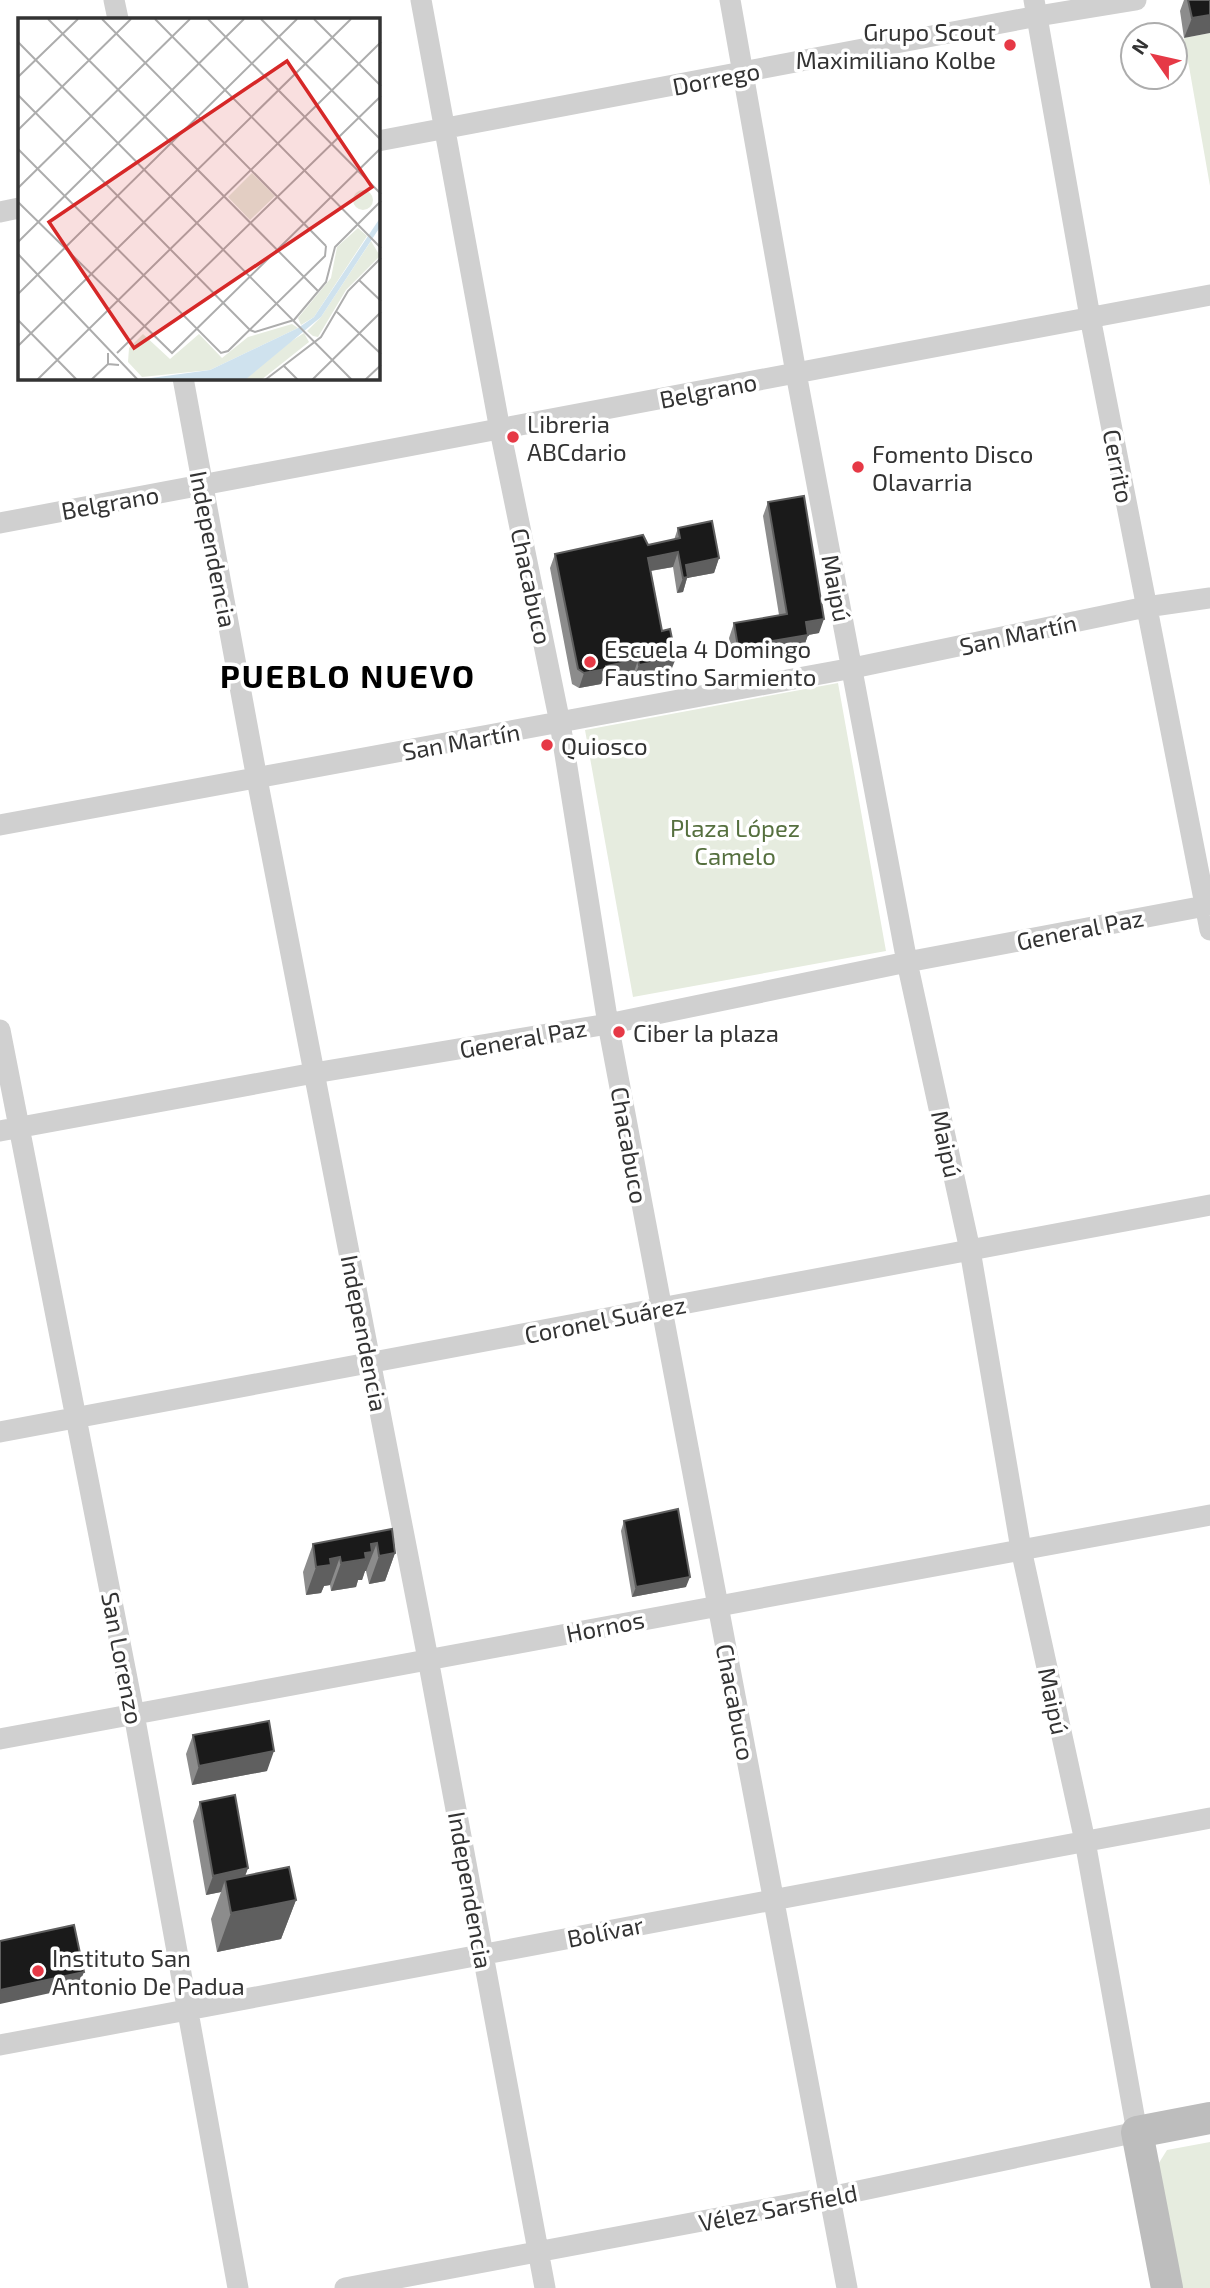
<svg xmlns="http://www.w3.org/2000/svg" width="1210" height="2288" font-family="'Exo 2',sans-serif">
	<rect width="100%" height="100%" fill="#fff"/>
	<!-- green -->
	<path fill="#e6ecdf" d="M1210 33V186L1184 38Z
		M838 683 886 951 633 997 585 730Z
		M1210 2142V2288H1182L1157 2166 1167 2150Z"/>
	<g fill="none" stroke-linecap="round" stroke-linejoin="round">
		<!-- street -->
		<path stroke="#d0d0d0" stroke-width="21" d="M114 0 118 19
			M421 0 500 430 560 723 608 1024 847 2288
			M1034 0 1090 317 1210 930
			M378 141 1038 16 1136 0
			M0 212 19 208
			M183 378 257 779 428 1659 545 2288
			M0 523 1210 295
			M0 825 853 668 1146 607 1210 598
			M0 1030 134 1714 238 2288
			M0 1131 314 1073 608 1024 907 962 1210 905
			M0 1432 1210 1205
			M0 1739 1210 1515
			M0 2045 1210 1818
			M345 2288 830 2197 1137 2132 1085 1841 1021 1549 970 1250 907 962 796 373 730 0"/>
		<!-- secondary -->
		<path stroke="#bdbdbd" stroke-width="32" d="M1167 2288 1137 2132 1210 2118"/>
	</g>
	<!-- wall -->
	<path fill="#8c8c8c" d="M1184 0H1210L1184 38 1180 11Z
		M768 502 819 633 808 635 803 649 733 661 729 638 734 623 779 615 763 516Z
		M678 528 719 558 714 573 687 578 683 592 677 593 673 567 651 571 670 673 633 680V675L602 681 601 684 579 688 572 684 550 568 555 554 648 545 674 540Z
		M624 1521 686 1587 632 1597 621 1531Z
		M392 1529 395 1553 385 1581 369 1584 366 1571H365L362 1580H358L356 1587 331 1591 330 1585 324 1586 321 1593 306 1595 303 1572 313 1544Z
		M193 1735 267 1771 192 1785 186 1754Z
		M200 1802 248 1868 245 1876 296 1900 281 1939 217 1952 211 1919 221 1892 206 1895 193 1821Z"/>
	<!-- shaded-wall -->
	<path fill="#5f5f5f" d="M1210 15V33L1184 38 1192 18Z
		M678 552 673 567 643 572 648 558Z
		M719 558 714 573 687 578 683 592 677 593 683 578 686 565Z
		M824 619 819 633 808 635 803 649 733 661 738 647 806 622Z
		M676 658 670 673 633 680 639 665Z
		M638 660 633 675 602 681 601 684 579 688 584 673 606 666Z
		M377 1543 366 1571H365L362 1580H358L356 1587 331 1591 341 1563 365 1553 371 1544Z
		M395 1553 385 1581 369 1584 379 1556Z
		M340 1557 330 1585 324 1586 321 1593 306 1595 316 1567 330 1559Z
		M690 1577 686 1587 632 1597 636 1587Z
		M274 1751 267 1771 192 1785 199 1766Z
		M248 1868 241 1887 225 1880 221 1892 206 1895 213 1876Z
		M296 1900 281 1939 217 1952 231 1913Z
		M84 1972 78 1987 0 2004V1990Z"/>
	<!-- building -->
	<path fill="#1a1a1a" stroke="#5f5f5f" stroke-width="2" d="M1188 0H1210V15L1192 18Z
		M804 496 824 619 806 622 808 635 738 647 734 623 787 614 768 502Z
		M712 521 719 558 686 565 688 577 683 578 678 552 648 558 662 631 670 629 676 658 639 665 638 660 606 666V669L584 673 578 669 555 554 643 535 648 545 680 538 678 528Z
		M678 1509 690 1577 636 1587 624 1521Z
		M392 1529 395 1553 379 1556 377 1543 371 1544 372 1552 365 1553 366 1559 341 1563 340 1557 330 1559 331 1565 316 1567 313 1544Z
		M269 1721 274 1751 199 1766 193 1735Z
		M235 1795 248 1868 213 1876 200 1802Z
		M289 1867 296 1900 231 1913 225 1880Z
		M74 1925 84 1972 0 1990V1941Z"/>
	<!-- markers -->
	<g fill="#e63946" stroke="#fff" stroke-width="2.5">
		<circle cx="1010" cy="45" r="7"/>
		<circle cx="513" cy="437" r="7"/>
		<circle cx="858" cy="467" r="7"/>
		<circle cx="590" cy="662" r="7"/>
		<circle cx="547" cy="745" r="7"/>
		<circle cx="619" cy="1032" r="7"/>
		<circle cx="38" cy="1971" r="7"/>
	</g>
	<g text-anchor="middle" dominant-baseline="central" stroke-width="7" stroke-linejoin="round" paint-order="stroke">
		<!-- poi labels -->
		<g font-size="24" fill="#333" stroke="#fff" text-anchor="start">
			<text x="996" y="31" text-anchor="end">Grupo Scout<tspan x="996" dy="28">Maximiliano Kolbe</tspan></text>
			<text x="527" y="423">Libreria<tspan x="527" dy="28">ABCdario</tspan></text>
			<text x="872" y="453">Fomento Disco<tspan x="872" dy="28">Olavarria</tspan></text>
			<text x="604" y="648">Escuela 4 Domingo<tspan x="604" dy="28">Faustino Sarmiento</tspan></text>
			<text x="561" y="745">Quiosco</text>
			<text x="633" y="1032">Ciber la plaza</text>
			<text x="52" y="1957">Instituto San<tspan x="52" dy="28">Antonio De Padua</tspan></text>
		</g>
		<!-- street labels -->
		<g font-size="24" fill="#333" stroke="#fff">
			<text transform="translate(716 78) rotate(-11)">Dorrego</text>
			<text transform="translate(708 390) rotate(-11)">Belgrano</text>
			<text transform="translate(1119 466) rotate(79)">Cerrito</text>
			<text transform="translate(110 502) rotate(-10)">Belgrano</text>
			<text transform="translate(214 549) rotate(79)">Independencia</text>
			<text transform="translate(532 586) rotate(78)">Chacabuco</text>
			<text transform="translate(837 588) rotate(79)">Maipú</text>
			<text transform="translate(1018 634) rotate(-12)">San Martín</text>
			<text transform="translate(461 741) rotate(-10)">San Martín</text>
			<text transform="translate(1080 929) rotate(-11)">General Paz</text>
			<text transform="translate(523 1038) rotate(-10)">General Paz</text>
			<text transform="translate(947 1144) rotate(78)">Maipú</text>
			<text transform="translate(630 1145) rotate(80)">Chacabuco</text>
			<text transform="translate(605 1319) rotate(-11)">Coronel Suárez</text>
			<text transform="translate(365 1333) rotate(79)">Independencia</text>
			<text transform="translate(605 1626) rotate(-11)">Hornos</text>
			<text transform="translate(123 1658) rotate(79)">San Lorenzo</text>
			<text transform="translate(1054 1701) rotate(78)">Maipú</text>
			<text transform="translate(736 1702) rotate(79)">Chacabuco</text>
			<text transform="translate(471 1890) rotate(80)">Independencia</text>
			<text transform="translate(605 1931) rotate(-11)">Bolívar</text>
			<text transform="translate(778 2207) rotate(-11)">Vélez Sarsfield</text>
		</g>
		<!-- park labels -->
		<g font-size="24" fill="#56703f" stroke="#fff">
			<text x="735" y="827">Plaza López<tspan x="735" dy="28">Camelo</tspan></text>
		</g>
		<!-- district labels -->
		<g font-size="32" font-weight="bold" letter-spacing="2" fill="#000" stroke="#fff">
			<text x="348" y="675">PUEBLO NUEVO</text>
		</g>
	</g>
	<!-- overview -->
	<g transform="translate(18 18)">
		<rect width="362" height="362" fill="#fff"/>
		<path d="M234 155 257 178 232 202 210 179ZM335 182a10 10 0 1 1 20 0a10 10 0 1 1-20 0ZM340 210 349 218 296 299 283 307 280 300 313 260 319 229ZM353 223 362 238 328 272 300 319 295 318 289 313 303 299ZM274 306 280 310 192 352 124 359 110 344 111 330 125 316 152 341 181 316 204 340 230 319ZM286 315 291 324 243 362H227L258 333Z" fill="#e6ecdf"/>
		<path d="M362 200V209L303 299 227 362H118L192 352 280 310 296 299Z" fill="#cfe2ee"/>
		<path fill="none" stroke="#adadad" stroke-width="2" d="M30 1 300 273M84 1 308 228M137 1 363 230M190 1 363 176M243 1 363 122M296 1 363 68M0 24 334 362M0 59 60 1M0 77 232 312M0 112 113 1M0 131 203 335 210 333 307 238 308 228M0 170 172 1M0 184 154 335 363 130M0 224 226 1M0 236 120 362M341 262 363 283M0 276 279 1M319 294 363 336M0 302 59 362M276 302 308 264 317 229 363 183M232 312 237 314 276 302M0 328 333 1M90 335V346L101 347M99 335 363 78M265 347 280 362M19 362 363 24M73 362 90 346M247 362 303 319 330 273 363 240M294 362 363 294M347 362 363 347"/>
		<path fill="#d62828" fill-opacity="0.15" stroke="#d62828" stroke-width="3.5" d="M269 43 354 169 116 330 31 204Z"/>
		<rect width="362" height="362" fill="none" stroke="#333" stroke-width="3.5"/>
	</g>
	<!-- north arrow -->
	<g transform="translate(1154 56) rotate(304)"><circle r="33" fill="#ffffff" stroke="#adadad" stroke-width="2"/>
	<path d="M0-5L12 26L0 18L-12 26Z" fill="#e63946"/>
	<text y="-10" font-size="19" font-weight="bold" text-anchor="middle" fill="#333333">N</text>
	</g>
</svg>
